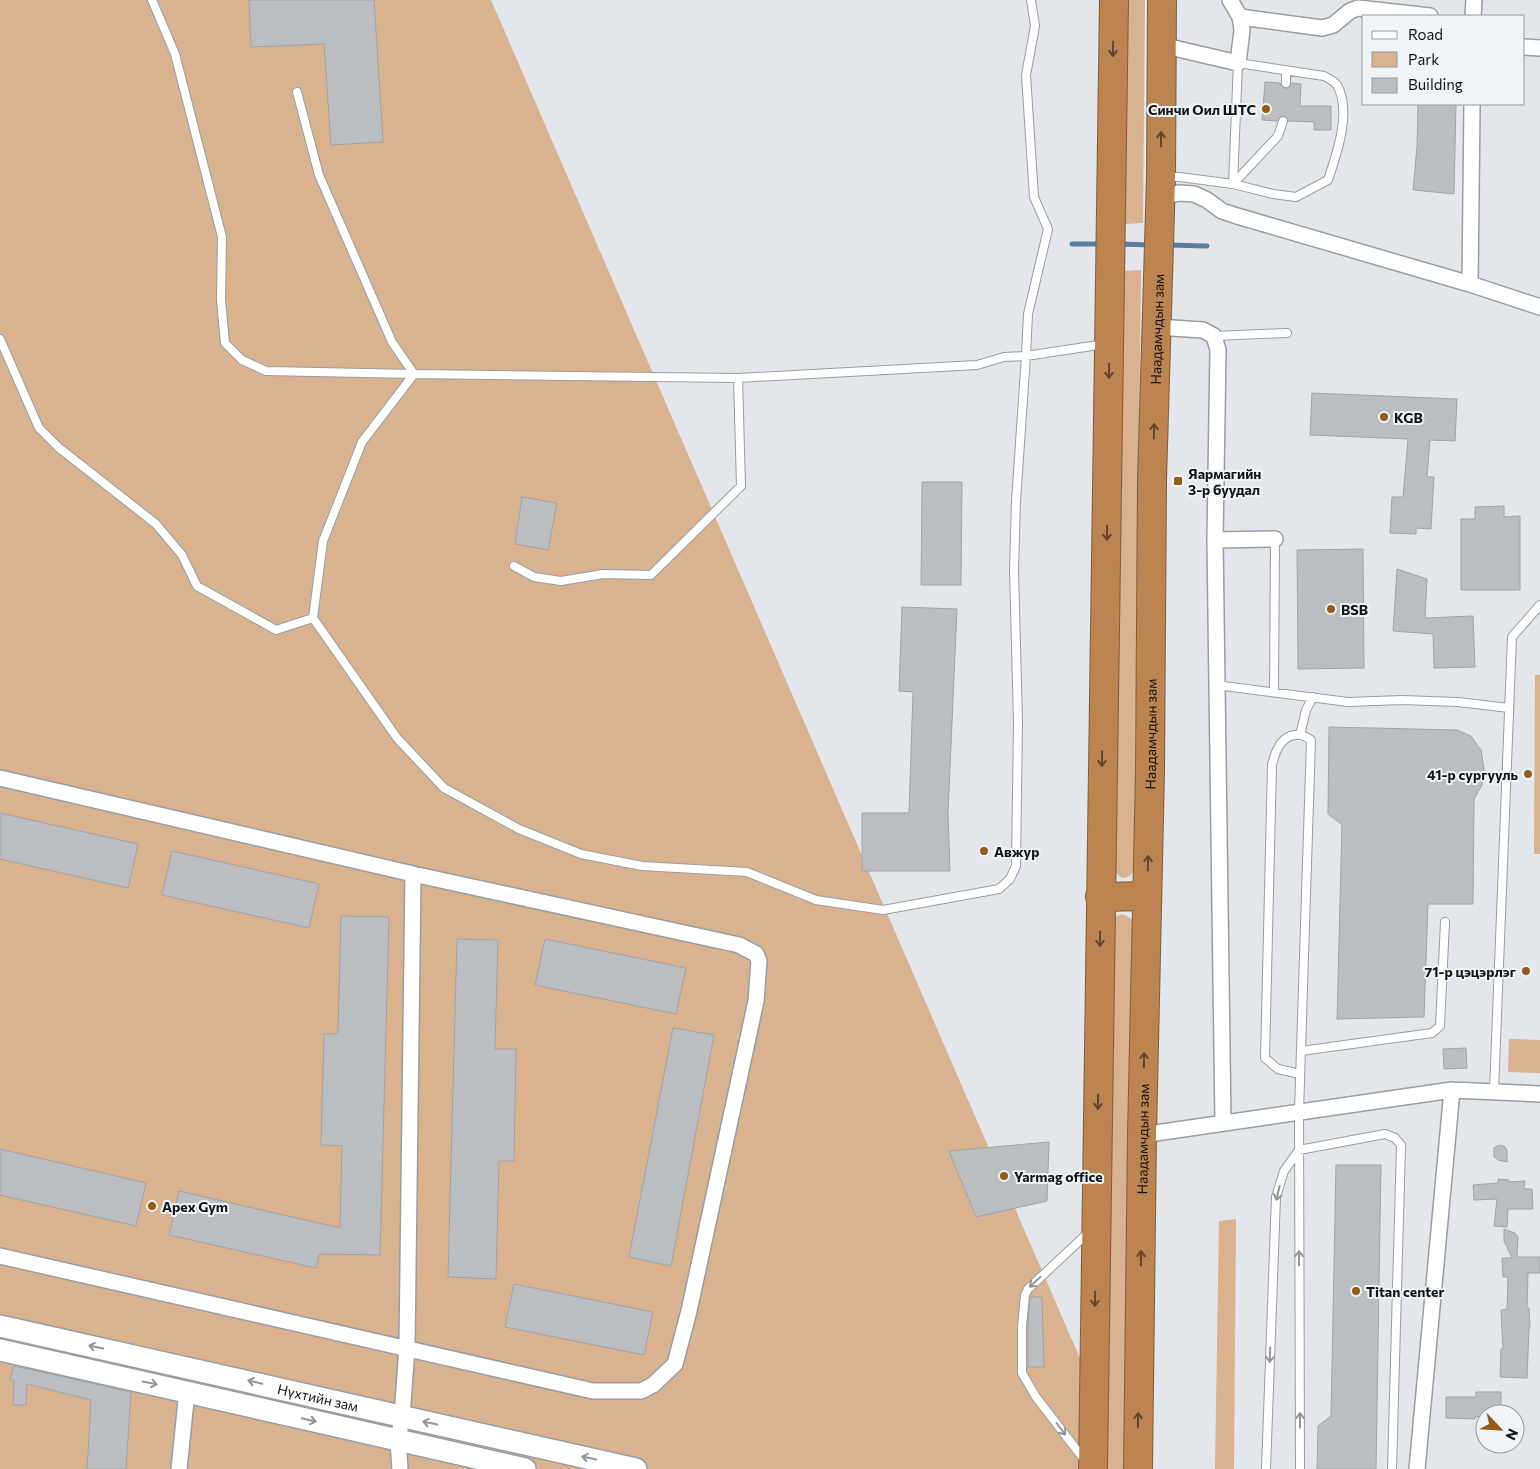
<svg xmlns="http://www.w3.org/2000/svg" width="1540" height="1469" font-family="Commissioner,sans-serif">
	<rect width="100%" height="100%" fill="#e3e6ea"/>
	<!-- green -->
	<path fill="#d9b290" d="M0 0H491L1105 1416 1112 923C1117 912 1125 912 1133 921L1125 1469H0Z
		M1128 0H1145L1143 223 1125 224Z
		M1141 270 1134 868C1133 875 1129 877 1122 878L1115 872 1114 867 1124 271Z
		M1535 675H1540V854H1534Z
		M1509 1039 1540 1040V1073L1508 1072Z
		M1236 1219 1234 1469H1215L1219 1221Z"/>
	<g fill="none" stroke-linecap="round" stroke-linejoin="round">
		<!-- stream -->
		<path stroke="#5a7ca3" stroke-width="5" d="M1072 244H1102
			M1118 244 1152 245
			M1168 245 1207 246"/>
	</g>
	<!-- building -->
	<path fill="#bbbec1" stroke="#a0a3a7" d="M249 0H374L383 142 331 145 324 44 251 47Z
		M1265 82 1280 83 1281 86 1286 89 1289 88 1292 83 1301 84 1300 106H1331V130H1314V122L1288 121 1287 118 1284 116 1280 117 1277 121 1262 120Z
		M1418 104H1456L1454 194 1413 190 1417 147Z
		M1312 393 1457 399 1455 441 1430 440 1427 477H1434L1431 529 1416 528V534L1390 533 1392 497H1403L1408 439 1310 435Z
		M922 482H962L961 585H921Z
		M522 497 557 503 548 550 515 544Z
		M1504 506V517L1520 516V590H1461V519H1475V507Z
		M1363 549 1364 668 1298 669 1297 550Z
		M1397 569 1427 579 1425 618 1473 616 1475 667 1434 668 1433 634 1393 631Z
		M902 607 957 609 948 813 950 871H862V813H909L913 692 899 691Z
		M1329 727 1457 730 1471 736 1481 750 1484 769 1482 785 1474 799 1473 904H1428L1424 1017 1337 1019 1342 825 1328 814Z
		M0 813 138 844 128 888 0 859Z
		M172 851 319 884 309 928 162 895Z
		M341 916 389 917 380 1255 319 1254 316 1268 169 1235 179 1191 340 1228 342 1146 321 1145 324 1034H338Z
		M457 939 498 940 495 1049H516L514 1161H499L496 1279 448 1277Z
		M545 939 686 968 676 1014 535 985Z
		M673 1028 714 1035 671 1266 629 1257Z
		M1466 1048 1467 1068 1444 1069 1443 1049Z
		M1049 1142 1047 1201 976 1217 949 1151Z
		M1499 1145 1504 1146 1507 1150V1162L1498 1160 1494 1157V1148Z
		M0 1149 146 1183 136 1226 0 1195Z
		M1336 1165H1381L1376 1469H1317L1318 1426 1331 1416Z
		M1498 1179 1509 1180V1182L1525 1181 1524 1189H1532L1533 1209H1508L1507 1227 1494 1226 1497 1199 1474 1200 1473 1185 1498 1183Z
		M1504 1229 1515 1233 1518 1237 1517 1257H1540V1273H1528L1527 1308H1529L1530 1328H1529L1527 1378 1500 1377 1501 1349H1503L1501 1310 1507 1309 1508 1277H1503L1502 1258H1512L1504 1241Z
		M514 1284 653 1312 644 1355 505 1327Z
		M1030 1297H1042L1044 1367H1028V1327Z
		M14 1366 131 1392 126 1469H87L91 1400 27 1384 26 1405H13L14 1381 10 1380Z
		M1476 1392H1501V1414H1485V1416L1475 1417V1419L1446 1418V1397H1476Z"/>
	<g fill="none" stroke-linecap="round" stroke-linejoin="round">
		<defs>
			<path id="lane" d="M152 0 175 54 222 237 221 300 225 343 242 360 266 371 414 374
				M1238 63 1324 76C1328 78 1334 81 1337 85 1352 111 1337 153 1328 180L1296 197 1273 194 1233 184Z
				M1286 83V70
				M297 92 319 175 392 342 414 374
				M1166 177H1180L1233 184 1278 136 1283 121
				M1214 336 1287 333
				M0 339 39 428 58 447 156 524 182 555 197 586 276 630 313 618 397 738 444 788 519 829 581 854 642 866 747 872 816 900 883 910 999 889 1010 879 1016 866 1018 722 1014 570 1016 501 1026 356 1028 314 1048 229 1034 197 1026 75 1035 26 1031 0
				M514 566 534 577 561 581 603 574 651 575 741 486 738 378 977 365 1004 357 1026 356 1105 344
				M313 618 323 541 362 442 414 374 738 378
				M1216 685 1348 702 1402 700 1458 702 1509 708
				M1274 692 1275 539
				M1300 735 1306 710 1313 697
				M1301 1051 1432 1033 1440 1026 1445 922
				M1300 1074 1278 1069 1265 1058 1272 765C1275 752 1282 733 1300 735 1303 735 1308 738 1311 740L1299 1111 1300 1469
				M1494 1091 1512 637 1540 605
				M1086 1462 1036 1397 1022 1373V1327L1025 1295 1028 1289 1089 1232
				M1266 1469 1276 1197 1284 1171 1299 1150 1385 1134 1395 1138 1401 1145 1392 1469"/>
			<path id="street" d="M1473 16 1474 0
				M1240 17 1322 28 1333 25 1350 11 1358 8 1430 16
				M1161 45 1238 63 1242 30 1240 17 1230 0
				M1524 47 1540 48
				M1160 196 1180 193 1194 194 1207 200 1222 211 1237 216 1470 284 1540 307
				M1470 284 1472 104
				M1156 327 1203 330 1214 336 1218 350 1215 540 1223 1123
				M1215 540 1275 539
				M0 778 413 874 739 945 756 954 759 961 756 1001 689 1311 675 1364 653 1385 641 1391H593L0 1256
				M1142 1135 1452 1090 1540 1094
				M179 1469 187 1391
				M400 1469 398 1441 402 1417 407 1347 413 874
				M1417 1469 1452 1090"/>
			<g id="secondary">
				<path id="s1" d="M0 1326C213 1372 424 1422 636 1469"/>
				<path d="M0 1350C175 1388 350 1430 525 1469"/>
			</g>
			<g id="highway">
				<path d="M1100 897 1147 896"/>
				<path d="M1093 1469 1114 0"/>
				<path id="s2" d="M1138 1469 1142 1135 1150 771 1152 480 1161 177 1162 0"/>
			</g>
		</defs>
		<!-- lane casing -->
		<use href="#lane" stroke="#9a9da0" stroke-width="10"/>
		<!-- street casing -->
		<use href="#street" stroke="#9a9da0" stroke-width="18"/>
		<!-- secondary casing -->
		<use href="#secondary" stroke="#9a9da0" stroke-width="24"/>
		<!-- highway casing -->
		<use href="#highway" stroke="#805d3b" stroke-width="30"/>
		<!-- lane -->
		<use href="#lane" stroke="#fff" stroke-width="8"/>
		<!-- street -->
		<use href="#street" stroke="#fff" stroke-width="15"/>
		<!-- secondary -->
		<use href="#secondary" stroke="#fff" stroke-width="21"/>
		<!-- highway -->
		<use href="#highway" stroke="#bb8450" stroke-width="28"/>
	</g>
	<!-- one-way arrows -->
	<defs><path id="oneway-shaft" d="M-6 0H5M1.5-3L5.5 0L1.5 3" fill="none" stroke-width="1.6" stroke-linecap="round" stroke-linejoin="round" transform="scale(1.25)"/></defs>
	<g stroke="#5f4630">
		<use href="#oneway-shaft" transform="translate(1113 49) rotate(91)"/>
		<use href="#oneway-shaft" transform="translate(1161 139) rotate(-90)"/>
		<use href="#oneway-shaft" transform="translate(1109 371) rotate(91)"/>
		<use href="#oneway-shaft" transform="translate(1154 431) rotate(-89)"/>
		<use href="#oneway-shaft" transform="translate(1107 533) rotate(91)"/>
		<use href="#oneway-shaft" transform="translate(1102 759) rotate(91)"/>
		<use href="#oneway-shaft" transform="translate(1148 863) rotate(-89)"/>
		<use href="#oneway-shaft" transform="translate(1100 939) rotate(91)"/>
		<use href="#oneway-shaft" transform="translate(1144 1060) rotate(-89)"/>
		<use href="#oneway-shaft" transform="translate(1098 1102) rotate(91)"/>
		<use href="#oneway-shaft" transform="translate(1141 1258) rotate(-89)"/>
		<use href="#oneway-shaft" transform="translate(1095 1299) rotate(91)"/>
		<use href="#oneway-shaft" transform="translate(1138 1420) rotate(-89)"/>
	</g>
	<g stroke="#959596">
		<use href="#oneway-shaft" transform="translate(1278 1193) rotate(103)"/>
		<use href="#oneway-shaft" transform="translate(1299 1258) rotate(-90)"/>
		<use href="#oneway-shaft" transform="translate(1035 1282) rotate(137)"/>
		<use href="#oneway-shaft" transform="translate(96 1347) rotate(-168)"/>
		<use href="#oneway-shaft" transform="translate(1270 1355) rotate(92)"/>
		<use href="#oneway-shaft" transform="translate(255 1382) rotate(-167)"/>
		<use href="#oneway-shaft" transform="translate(150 1383) rotate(12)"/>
		<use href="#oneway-shaft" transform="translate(309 1420) rotate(13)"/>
		<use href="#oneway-shaft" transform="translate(1300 1420) rotate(-90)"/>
		<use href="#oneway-shaft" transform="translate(430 1423) rotate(-168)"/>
		<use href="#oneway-shaft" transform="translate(1061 1429) rotate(53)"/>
		<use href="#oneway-shaft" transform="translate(589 1458) rotate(-168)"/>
	</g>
	<!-- markers -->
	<g fill="#945a18" stroke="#f0f4f7" stroke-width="2">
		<circle cx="1266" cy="109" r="5"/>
		<circle cx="1384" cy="417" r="5"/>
		<rect x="1173" y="476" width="10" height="10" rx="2.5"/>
		<circle cx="1331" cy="609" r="5"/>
		<circle cx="1528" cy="774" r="5"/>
		<circle cx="984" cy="851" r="5"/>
		<circle cx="1526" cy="971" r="5"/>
		<circle cx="1004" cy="1176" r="5"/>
		<circle cx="152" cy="1206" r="5"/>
		<circle cx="1356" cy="1291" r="5"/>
	</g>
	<g text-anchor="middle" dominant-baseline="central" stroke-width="4" stroke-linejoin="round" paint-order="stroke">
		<!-- poi labels -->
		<g font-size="14" font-weight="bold" fill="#131415" stroke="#f0f4f7" text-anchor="start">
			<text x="1256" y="109" text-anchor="end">Синчи Оил ШТС</text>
			<text x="1394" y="417">KGB</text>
			<text x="1188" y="473">Яармагийн<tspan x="1188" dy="16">3-р буудал</tspan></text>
			<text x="1341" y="609">BSB</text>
			<text x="1518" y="774" text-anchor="end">41-р сургууль</text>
			<text x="994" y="851">Авжур</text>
			<text x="1516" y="971" text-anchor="end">71-р цэцэрлэг</text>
			<text x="1014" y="1176">Yarmag office</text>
			<text x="162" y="1206">Apex Gym</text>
			<text x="1366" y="1291">Titan center</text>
		</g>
		<!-- street labels -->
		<g font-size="14" fill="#131415" stroke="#f0f4f7">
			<text stroke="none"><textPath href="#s2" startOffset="1140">Наадамчдын зам</textPath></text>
			<text stroke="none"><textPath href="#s2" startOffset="735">Наадамчдын зам</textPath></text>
			<text stroke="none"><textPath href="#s2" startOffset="330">Наадамчдын зам</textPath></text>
			<text stroke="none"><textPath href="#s1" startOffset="326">Нүхтийн зам</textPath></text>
		</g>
	</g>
	<!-- legend -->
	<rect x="1362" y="15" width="162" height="90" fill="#f0f4f7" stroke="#989a9d"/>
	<rect x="1372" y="31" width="25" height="8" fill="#ffffff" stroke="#989a9d"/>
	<text x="1408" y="40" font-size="15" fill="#131415">Road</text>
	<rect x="1372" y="52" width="25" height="15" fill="#d9b290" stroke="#989a9d"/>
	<text x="1408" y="65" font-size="15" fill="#131415">Park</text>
	<rect x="1372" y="78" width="25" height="15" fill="#bbbec1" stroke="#989a9d"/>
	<text x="1408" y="90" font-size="15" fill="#131415">Building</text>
	<!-- north arrow -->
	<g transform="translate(1500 1429) rotate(115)"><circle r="24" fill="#f0f4f7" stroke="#989a9d"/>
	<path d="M0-4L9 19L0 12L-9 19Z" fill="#945a18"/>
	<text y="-8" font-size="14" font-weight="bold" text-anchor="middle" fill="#131415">N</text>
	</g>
</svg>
